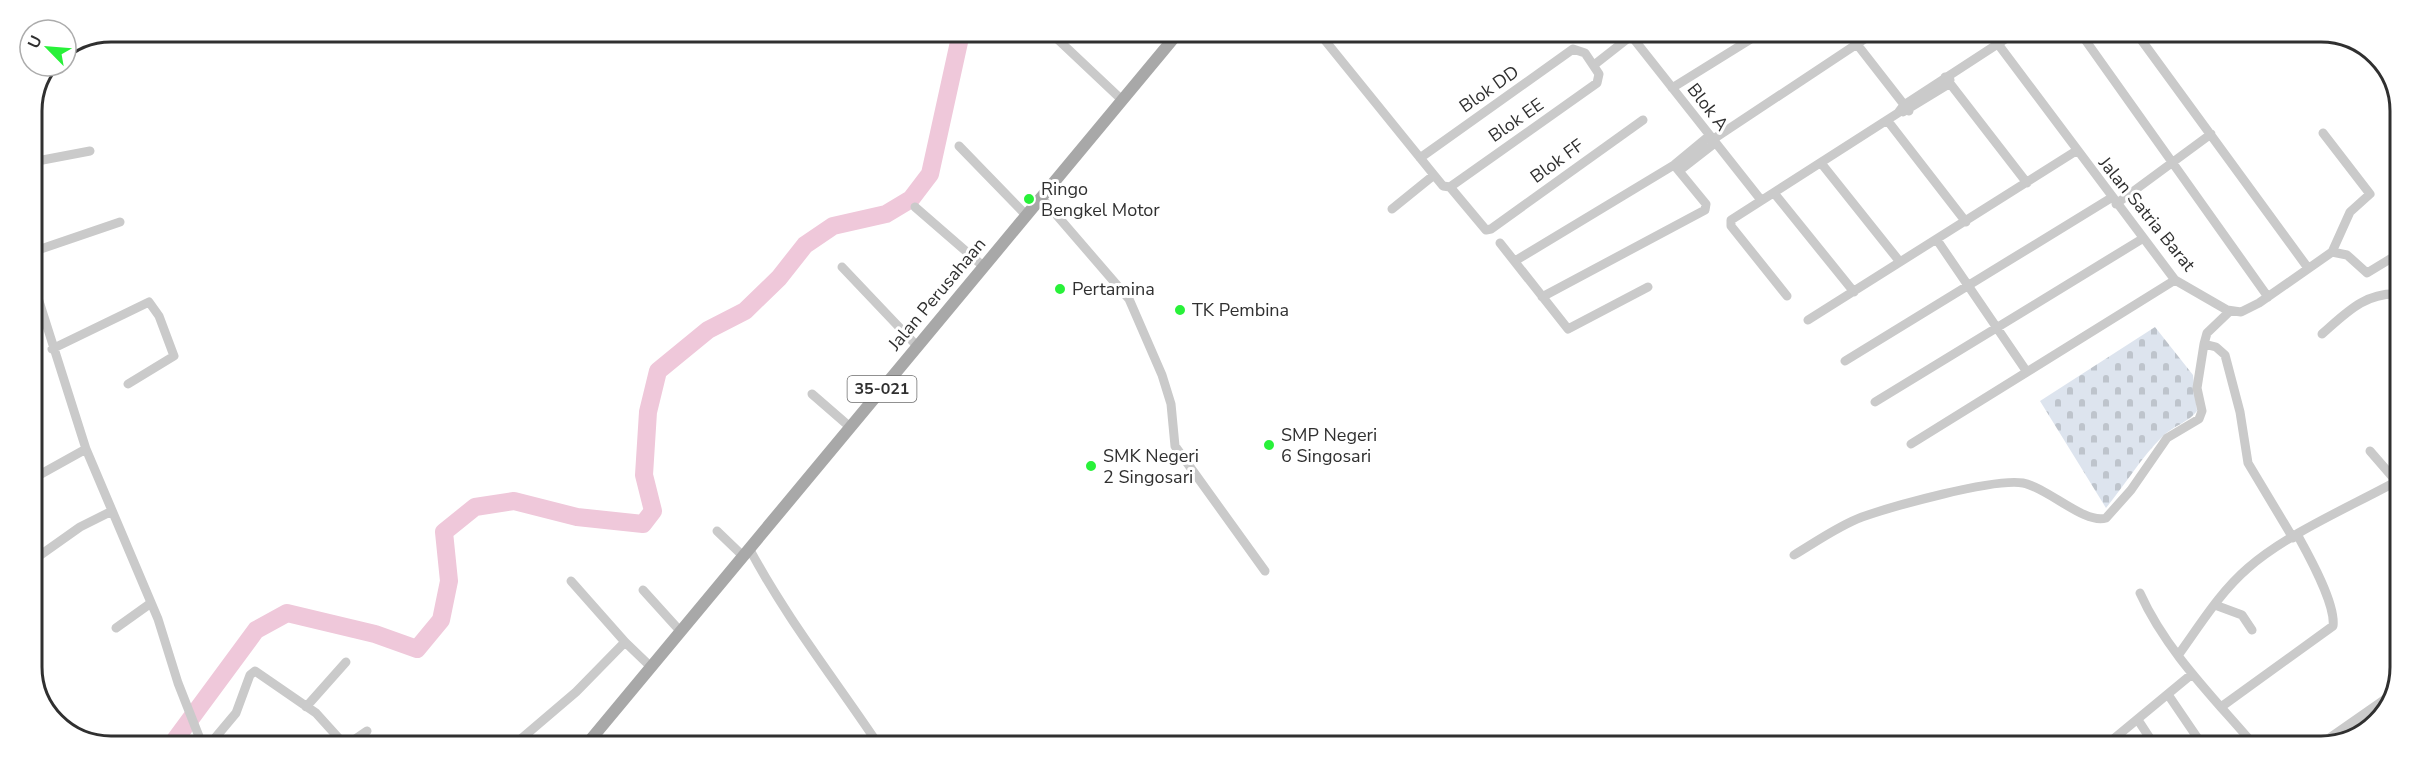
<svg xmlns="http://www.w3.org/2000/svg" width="2432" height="778" font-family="'Nunito Sans',sans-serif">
	<defs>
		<pattern id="cemetery-stones" width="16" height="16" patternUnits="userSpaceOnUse" patternTransform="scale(1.5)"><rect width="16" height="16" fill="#dde4ee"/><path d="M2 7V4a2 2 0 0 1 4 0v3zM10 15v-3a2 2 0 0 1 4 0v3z" fill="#bec4cc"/></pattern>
	</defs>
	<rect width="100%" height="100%" fill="#fff"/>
	<!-- cemetery -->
	<path fill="url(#cemetery-stones)" d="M2155 327 2193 375 2197 411C2189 422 2173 426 2163 436 2142 456 2125 485 2106 508L2040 401Z"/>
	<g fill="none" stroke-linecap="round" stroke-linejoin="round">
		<!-- river -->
		<path stroke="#efc8da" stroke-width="18" d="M172 744 256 630 287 613 375 634 417 649 441 620 449 581 444 532 475 507 514 501 577 517 643 524 653 511 644 475 648 412 658 371 708 330 745 311 779 278 805 245 833 226 886 214 911 199 930 174 961 33"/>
		<!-- minor -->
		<path stroke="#cacaca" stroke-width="9" d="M1051 33 1122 100
			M1161 33 1170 42
			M1319 33 1434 175 1443 186 1450 187 1486 230 1491 229 1643 120
			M1629 33 1761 200
			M1849 34 1909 111
			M2081 34 2268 297
			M2137 34 2308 268
			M1998 44 2175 280 2227 310 2241 312 2259 303 2332 252 2347 255 2367 273 2400 253
			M1594 65 1631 36
			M1945 77 2027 183
			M1672 88 1759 34
			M1903 112 1949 84 1950 80
			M1887 120 1966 222
			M2323 133 2370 194 2350 212 2332 252
			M1712 140 1872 34
			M959 146 1026 215
			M1420 158 1573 49 1585 53 1599 74 1597 83 1450 187
			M32 162 90 151
			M1821 163 1900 262
			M1679 171 1715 143
			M1774 193 1854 292
			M1041 197 1129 299 1162 375 1171 404 1175 446 1265 571
			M2116 204 2211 134
			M915 207 983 266
			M1392 209 1434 175
			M1937 240 2027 372
			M1500 243 1568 329 1648 287
			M32 252 120 222
			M1515 261 1674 165 1709 136
			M842 267 917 346
			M32 279 86 449 158 619 178 683 202 744
			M1787 296 1731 226V220L1898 113 1904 105 2013 34
			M1542 297 1705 210 1706 204 1674 165
			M1808 320 2076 151
			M2322 334C2346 313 2365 292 2399 294
			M2204 344 2216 347 2225 355 2240 412 2248 463 2293 538
			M52 349 149 302 159 316 174 356 128 384
			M1845 361 2111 198
			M812 394 850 427
			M1875 402 2142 239
			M1911 444 2175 280
			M2370 451 2396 481
			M32 479 86 449
			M717 531 743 556
			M749 548C785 616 833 677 876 741
			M1794 555C1816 542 1838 526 1862 517 1894 506 1993 478 2023 483 2047 487 2085 525 2106 518L2131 490 2167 438 2199 419 2202 411 2197 388 2204 344 2207 333 2230 311
			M32 561 80 527 112 511
			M571 581 625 642
			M643 590 681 632
			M2140 593C2166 651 2214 698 2255 746
			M2215 605 2242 615 2252 630
			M116 628 151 603
			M2179 654C2200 625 2220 592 2248 568 2288 533 2352 506 2399 480
			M2169 696 2203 746
			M306 707 346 662
			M2221 707 2333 626C2336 604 2309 556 2298 536
			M2138 720 2155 746
			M210 744 236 713 250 675 255 671 316 713 344 744
			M348 744 367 731
			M515 744 576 692 625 642 651 667
			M2105 746 2192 674
			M2318 746 2394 693"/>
		<!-- major -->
		<path stroke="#a8a8a8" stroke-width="12" d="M587 744 1178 33"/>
	</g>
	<!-- markers -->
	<g fill="#28f139" stroke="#fff" stroke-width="2">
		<circle cx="1029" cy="199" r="6"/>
		<circle cx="1060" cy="289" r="6"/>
		<circle cx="1180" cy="310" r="6"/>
		<circle cx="1269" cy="445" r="6"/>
		<circle cx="1091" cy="466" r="6"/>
	</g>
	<g text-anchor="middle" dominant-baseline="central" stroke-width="6" stroke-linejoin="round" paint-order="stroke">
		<!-- shield labels -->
		<rect fill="#fff" stroke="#6e6e6e" stroke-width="1.5" x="847.5" y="376" width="69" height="26" rx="4.5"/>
		<g font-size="16" font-weight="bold" fill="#303030">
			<text x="882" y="389">35-021</text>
		</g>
		<!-- street labels -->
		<g font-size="18" fill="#303030" stroke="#fff">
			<text transform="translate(1489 89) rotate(-35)">Blok DD</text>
			<text transform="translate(1708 107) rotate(52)">Blok A</text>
			<text transform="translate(1516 120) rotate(-35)">Blok EE</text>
			<text transform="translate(1557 161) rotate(-36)">Blok FF</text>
			<text transform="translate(2147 214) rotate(51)">Jalan Satria Barat</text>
			<text transform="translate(937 294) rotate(-50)">Jalan Perusahaan</text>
		</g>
		<!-- poi labels -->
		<g font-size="18" fill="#303030" stroke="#fff" text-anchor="start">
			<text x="1041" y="189">Ringo<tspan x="1041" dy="21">Bengkel Motor</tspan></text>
			<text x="1072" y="289">Pertamina</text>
			<text x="1192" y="310">TK Pembina</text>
			<text x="1281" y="435">SMP Negeri<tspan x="1281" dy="21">6 Singosari</tspan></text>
			<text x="1103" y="456">SMK Negeri<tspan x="1103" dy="21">2 Singosari</tspan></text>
		</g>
	</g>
	<!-- crop -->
	<path d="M0 0H2432V778H0ZM111 42H2321A69 69 0 0 1 2390 111V667A69 69 0 0 1 2321 736H111A69 69 0 0 1 42 667V111A69 69 0 0 1 111 42Z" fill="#fff" fill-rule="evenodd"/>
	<path fill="none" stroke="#303030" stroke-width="3" d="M111 42H2321A69 69 0 0 1 2390 111V667A69 69 0 0 1 2321 736H111A69 69 0 0 1 42 667V111A69 69 0 0 1 111 42Z"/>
	<!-- north arrow -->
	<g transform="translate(48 48) rotate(295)"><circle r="28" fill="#ffffff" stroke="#acacac" stroke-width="1.5"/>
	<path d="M0-4.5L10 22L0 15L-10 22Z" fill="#28f139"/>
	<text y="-9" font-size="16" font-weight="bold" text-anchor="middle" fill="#303030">U</text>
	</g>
</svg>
